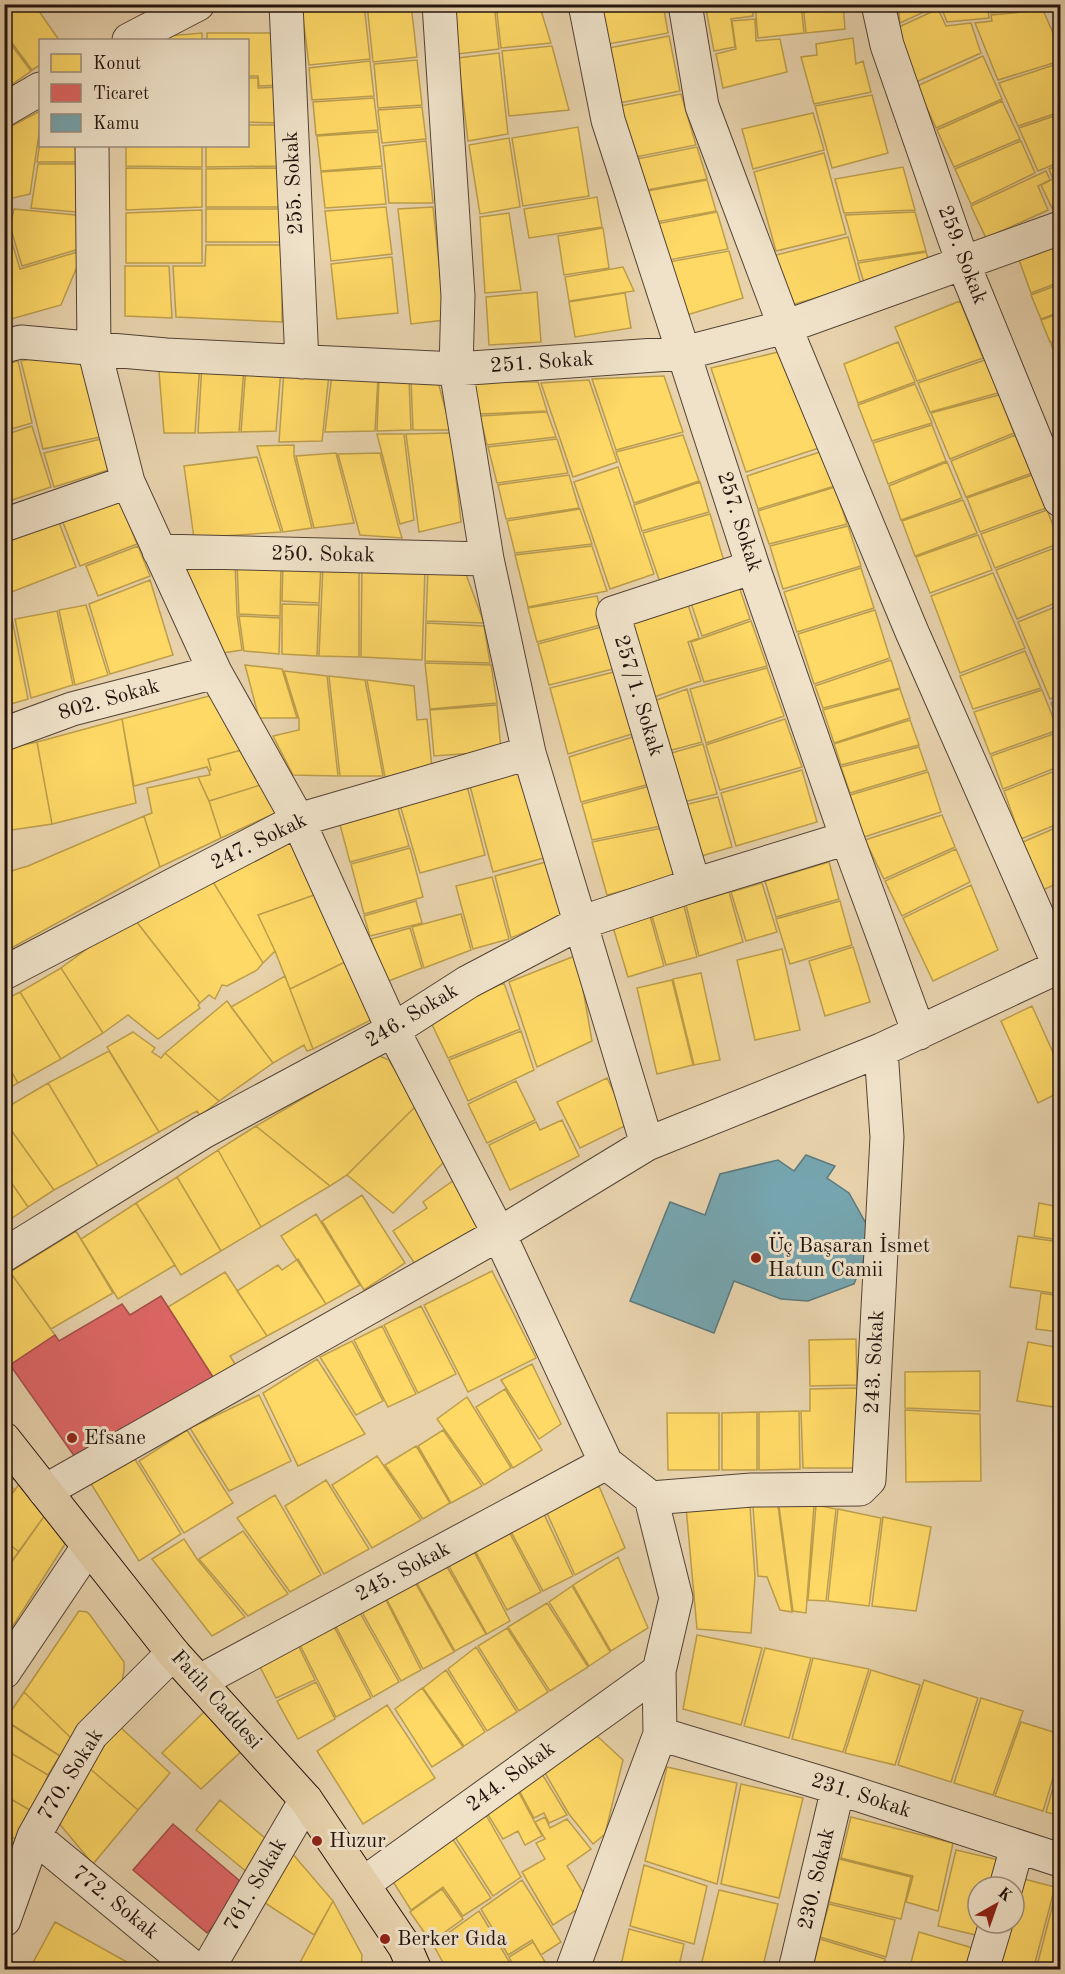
<svg xmlns="http://www.w3.org/2000/svg" width="1065" height="1974" font-family="'Old Standard TT',serif">
	<rect width="100%" height="100%" fill="#e7d2ac"/>
	<filter id="stains"><feTurbulence type="fractalNoise" baseFrequency=".00333" numOctaves="4"/><feColorMatrix values="0 0 0 0 .2 0 0 0 0 .09 0 0 0 0 .02 0 0 0 .5 -.17"/></filter>
	<radialGradient id="worn" r=".72"><stop offset=".6" stop-color="#630" stop-opacity="0"/><stop offset="1" stop-color="#630" stop-opacity=".3"/></radialGradient>
	<!-- homes -->
	<path fill="#ffd966" stroke="#bd9e4b" stroke-width="1.5" d="M9 4H34L59 40H40V65L32 70 4 32V8Z
		M341 4H364L370 59 309 65 302 9Z
		M367 4H411L417 57 373 62Z
		M452 4H494L499 49 458 54Z
		M496 4H539L551 43 501 48Z
		M595 4H663L668 33 603 45Z
		M705 4H752L753 16 731 19 735 47 714 51Z
		M755 4H801L804 33 758 38Z
		M803 4H843L845 29 806 33Z
		M898 4H937V6L900 23Z
		M940 4H987L989 18 947 22Z
		M990 4H1042L1043 8 991 13Z
		M938 9 946 26 971 23 981 53 916 82 892 30Z
		M1043 10 1060 49V61L998 80 975 23 992 21 991 15Z
		M755 19 756 41 780 39 787 72 723 88 716 54 736 49 732 21Z
		M202 33V40H145L146 38Z
		M207 33H282V85L259 86 258 76H248V40H207Z
		M4 35 31 71 4 90Z
		M669 36 680 91 614 104 604 49Z
		M853 38 856 64 863 61 871 92 814 104 801 57 817 55 816 44Z
		M552 46 569 110 509 116 502 51Z
		M499 53 508 134 468 141 458 58Z
		M983 56 1002 99 936 128 917 86Z
		M417 60 422 105 378 108 374 64Z
		M370 61 374 96 312 100 309 68Z
		M1060 63V112L1018 126 999 83Z
		M248 78H258V88L282 87V123L248 122Z
		M681 94 696 145 631 158 615 107Z
		M872 95 888 153 832 168 815 106Z
		M374 98 378 130 316 135 313 102Z
		M1002 101 1020 139 954 167 937 130Z
		M422 107 426 139 382 143 378 110Z
		M40 111V127L30 194 4 200V130Z
		M813 113 824 150 753 169 742 129Z
		M1060 114V162L1038 171 1019 128Z
		M248 125H282L283 166 206 167V146H248Z
		M578 127 589 196 523 206 512 138Z
		M378 132 382 166 321 171 317 136Z
		M509 138 520 207 480 214 469 145Z
		M426 141 433 203H389L383 146Z
		M1021 141 1035 173 971 204 955 169Z
		M40 142V146H86V162H37Z
		M126 146H202V167L126 166Z
		M697 147 707 179 641 191 632 160Z
		M824 153 846 234 776 251 754 172Z
		M38 164H86L87 213 31 208Z
		M1060 164V205L1052 208 1041 185 1053 179 1049 169Z
		M903 167 915 210 844 213 835 179Z
		M126 168 202 169V207L126 210Z
		M282 168 283 207H206V169Z
		M382 168 386 204 325 208 321 172Z
		M1046 171 1050 180 1038 186 1048 210 986 238 971 206Z
		M707 180 716 211 651 223 642 192Z
		M597 197 602 227 529 238 524 209Z
		M386 207 392 254 331 261 325 211Z
		M433 207 445 320 411 324 398 209Z
		M14 209 86 216V247L22 266 10 226Z
		M206 209H283V242H206Z
		M202 210V263H126V213Z
		M717 212 728 249 663 261 651 225Z
		M915 212 926 251 858 261 845 215Z
		M509 213 521 290 485 293 480 217Z
		M603 228 609 268 564 275 558 236Z
		M8 229 20 269 84 250 61 305 4 321V230Z
		M848 237 861 285 791 305 776 255Z
		M1060 241V282L1031 293 1018 257Z
		M206 245H282V322L176 317 173 266H205Z
		M729 251 743 298 680 317 663 263Z
		M926 252 931 268 865 286 858 263Z
		M392 257 398 313 337 319 331 264Z
		M125 266H169L172 318 125 316Z
		M623 267 634 291 569 301 565 277Z
		M1060 284V312L1041 319 1031 295Z
		M537 292 541 342 489 345 486 297Z
		M625 293 631 328 575 337 569 302Z
		M960 301 983 358 917 381 895 327Z
		M1060 313V339L1050 342 1041 320Z
		M1060 340V368L1051 344Z
		M898 342 915 382 858 403 844 364Z
		M791 349 822 447 746 472 711 368Z
		M70 350 79 358 102 429 100 437 43 449 21 361Z
		M158 359 200 363 195 433H164Z
		M985 360 998 393 930 412 918 383Z
		M18 361 32 423 4 431V365Z
		M202 363 244 367 239 432 198 433Z
		M246 366 281 369 276 431 241 432Z
		M284 370 329 374 322 441 279 442Z
		M332 374 378 377 375 431 325 432Z
		M664 376 683 432 616 450 592 379Z
		M379 377 409 380 411 430 377 431Z
		M411 380 438 382 451 430H413Z
		M589 380 617 462 573 477 541 383Z
		M473 382H538L547 411 480 414Z
		M915 384 932 423 872 441 858 405Z
		M999 395 1014 433 950 459 931 413Z
		M547 412 556 437 487 445 480 416Z
		M932 425 946 461 888 484 873 443Z
		M32 426 51 487 6 502 4 435Z
		M451 433 461 522 419 532 406 434Z
		M377 434H404L414 520 400 524Z
		M683 435 699 481 634 503 616 452Z
		M1015 435 1032 473 966 497 951 461Z
		M101 439 108 470 54 487 44 453Z
		M557 439 568 473 497 483 488 447Z
		M294 445V456L312 528 283 532 257 446Z
		M823 451 835 486 758 509 747 476Z
		M336 453 354 523 314 528 296 456Z
		M380 453 398 525 402 538 360 535 338 454Z
		M257 457 281 532 194 538 184 466Z
		M947 462 962 498 901 520 889 486Z
		M618 467 654 574 610 589 574 482Z
		M569 475 579 508 506 519 498 485Z
		M1032 475 1046 508 980 532 967 498Z
		M700 482 709 512 642 531 634 505Z
		M835 487 847 524 769 544 758 511Z
		M119 498 137 544 80 566 62 520Z
		M963 500 977 533 915 556 902 521Z
		M580 509 592 544 515 553 507 521Z
		M1047 510 1060 543 995 568 981 534Z
		M710 514 726 568 662 588 643 533Z
		M58 520 76 567 4 595V541Z
		M848 526 861 566 783 589 770 546Z
		M978 535 992 570 930 593 916 557Z
		M138 546 150 576 98 596 86 566Z
		M592 546 607 591 528 607 515 555Z
		M1060 546V601L1017 619 996 570Z
		M179 563 235 564 237 615 242 650 216 654Z
		M237 563 281 564 280 616 239 614Z
		M283 564 321 565 319 603 282 601Z
		M323 566 359 567V657L319 656Z
		M362 567 425 569 422 660 361 657Z
		M428 568 464 569 484 623 426 621Z
		M861 568 874 608 797 632 784 592Z
		M993 573 1025 648 960 673 931 596Z
		M150 580 173 655 110 674 89 604Z
		M737 581 750 619 702 636 689 597Z
		M597 596 604 624 537 642 528 608Z
		M686 599 699 638 688 642 701 681 654 697 627 619Z
		M282 604 319 605 317 656 282 654Z
		M86 605 108 675 75 685 59 610Z
		M1060 605V695L1050 699 1018 622Z
		M875 610 890 658 814 684 798 634Z
		M57 611 73 685 31 698 15 619Z
		M239 616 280 618 279 654 244 651Z
		M12 619 28 699 4 706V621Z
		M751 621 767 666 704 682 691 642Z
		M426 623 484 626 490 663 425 661Z
		M605 626 617 668 549 685 538 644Z
		M1025 651 1041 688 973 709 960 676Z
		M891 660 900 688 823 708 815 686Z
		M425 663 491 665 497 703 430 709Z
		M245 665 282 669 297 718H259Z
		M767 668 784 716 706 743 690 689Z
		M284 671 327 676 338 776 293 775 273 736 299 730V719Z
		M618 671 635 733 568 754 550 688Z
		M329 676 365 680 383 776H340Z
		M367 680 414 686 417 720 427 719 432 768 385 777Z
		M687 689 702 742 668 751 654 701Z
		M900 689 910 718 834 743 823 710Z
		M1042 690 1058 730 990 754 974 712Z
		M209 696 249 748 208 759 211 770 209 771 207 767 134 786 122 719Z
		M1060 699V725L1051 703Z
		M497 705 501 751 434 756 430 710Z
		M122 719 136 803 52 824 37 742Z
		M785 719 802 767 720 790 706 745Z
		M910 720 919 745 841 765 834 744Z
		M1059 732 1060 766 1003 789 991 756Z
		M636 736 650 784 581 802 569 757Z
		M37 742 52 824 5 831 4 749Z
		M703 744 717 794 683 802 668 754Z
		M919 747 927 770 850 793 841 767Z
		M249 748 267 783 209 801 198 777 210 775 209 771 211 770 208 759Z
		M1060 769V823L1021 839 1004 791Z
		M802 770 817 822 736 846 721 793Z
		M928 772 941 812 864 837 850 795Z
		M519 773 551 856 493 872 470 786Z
		M198 777 209 801 221 838 160 867 144 816 152 813 147 788Z
		M267 783 282 810 221 838 209 801Z
		M467 786 485 855 420 873 400 805Z
		M650 786 661 826 592 840 582 804Z
		M718 797 732 847 698 857 684 805Z
		M397 805 409 846 350 862 339 821Z
		M942 815 955 847 884 879 865 840Z
		M144 816 160 867 4 952V873L28 866Z
		M1060 826V882L1041 891 1023 842Z
		M662 828 677 876 607 895 592 842Z
		M299 839 317 894 258 915 275 951 263 963 210 877 237 862Z
		M410 848 423 897 364 914 351 864Z
		M956 849 970 882 902 916 885 881Z
		M553 860 567 914 511 938 495 876Z
		M829 862 839 899 776 917 765 881Z
		M210 877 263 963 257 970 227 986 222 985 215 999 209 995 200 1003 136 921Z
		M492 877 509 939 473 949 456 886Z
		M762 883 777 932 746 941 731 892Z
		M971 885 998 950 933 981 903 918Z
		M729 892 743 942 699 956 686 905Z
		M317 894 347 961 290 989 275 951 258 915Z
		M416 901 422 923 370 936 364 916Z
		M840 901 852 945 790 964 776 919Z
		M684 906 697 957 666 965 652 916Z
		M461 914 471 950 424 968 412 927Z
		M132 916 200 1003 198 1005 200 1008 158 1039 128 1015 103 1033 61 968Z
		M650 916 664 966 628 977 613 927Z
		M410 928 422 968 386 982 371 939Z
		M853 947 870 1002 825 1016 809 961Z
		M782 949 800 1030 755 1040 737 960Z
		M577 955 592 1041 537 1067 509 982Z
		M347 961 373 1019 313 1049 290 989Z
		M61 968 103 1033 61 1059 20 992Z
		M701 973 720 1060 694 1065 673 979Z
		M285 976 313 1049 307 1051 304 1045 273 1063 231 1007Z
		M672 980 693 1065 657 1074 637 988Z
		M504 983 520 1029 448 1058 427 1014Z
		M20 992 61 1059 18 1083 4 1059V1000Z
		M227 1001 273 1063 219 1101 165 1053Z
		M1032 1006 1060 1068V1092L1038 1103 1001 1021Z
		M521 1031 534 1070 468 1101 449 1060Z
		M133 1032 155 1048 152 1052 161 1058 165 1053 219 1101 200 1116 197 1111 159 1132 107 1047Z
		M109 1051 159 1132 98 1166 48 1083Z
		M377 1055 389 1060 416 1106 347 1175 330 1186 256 1126Z
		M4 1059 18 1083 4 1091Z
		M607 1078 629 1124 580 1148 557 1102Z
		M516 1081 535 1120 487 1143 468 1104Z
		M48 1083 98 1166 54 1190 4 1120V1109Z
		M416 1106 447 1159 393 1213 347 1175Z
		M4 1120 54 1190 28 1207 4 1172Z
		M562 1120 579 1156 510 1190 489 1145 536 1122 540 1130Z
		M256 1126 330 1186 261 1227 218 1150Z
		M218 1150 261 1227 221 1251 177 1177Z
		M4 1172 28 1207 5 1223H4Z
		M177 1177 221 1251 181 1275 136 1203Z
		M457 1178 488 1223 419 1270 393 1231 427 1208 423 1202Z
		M362 1195 405 1263 364 1290 322 1221Z
		M136 1203 175 1265 118 1299 81 1239Z
		M1039 1203 1060 1207V1240L1034 1236Z
		M316 1214 360 1285 326 1304 281 1236Z
		M76 1231 113 1293 51 1329 10 1272Z
		M1018 1236 1060 1242V1294L1010 1287Z
		M298 1259 326 1304 267 1336 237 1291 278 1265 282 1270Z
		M492 1271 536 1358 468 1392 424 1305Z
		M10 1272 55 1335 10 1365 4 1357V1275Z
		M225 1272 267 1336 230 1356 235 1364 213 1377 168 1307Z
		M1041 1293 1060 1296V1332L1036 1329Z
		M421 1306 456 1374 418 1393 384 1325Z
		M382 1326 416 1394 388 1407 354 1340Z
		M856 1339 857 1385 810 1386 809 1340Z
		M352 1341 383 1401 356 1415 320 1357Z
		M1028 1342 1060 1348V1408L1017 1401Z
		M317 1359 365 1434 298 1466 263 1393Z
		M532 1364 561 1424 539 1439 501 1380Z
		M980 1371V1411L905 1408V1372Z
		M857 1388 858 1468H803L801 1411H810V1389Z
		M505 1389 542 1450 513 1468 476 1407Z
		M259 1395 291 1461 229 1491 190 1428Z
		M467 1397 511 1468 484 1485 437 1419Z
		M905 1410 980 1414 981 1481 906 1482Z
		M799 1411 800 1469 759 1470V1412Z
		M757 1412V1470H722V1413Z
		M667 1413H719V1470H668Z
		M187 1430 233 1503 184 1533 139 1461Z
		M443 1430 482 1486 451 1503 418 1446Z
		M416 1446 450 1503 423 1519 385 1465Z
		M128 1448 181 1534 139 1561 85 1474Z
		M377 1456 421 1520 372 1548 332 1485Z
		M4 1462 15 1478 8 1483 4 1480Z
		M4 1480 15 1490 4 1504Z
		M326 1480 369 1549 324 1574 285 1506Z
		M20 1483 45 1515 19 1552 4 1540V1504Z
		M599 1486 625 1548 575 1575 546 1511Z
		M275 1495 321 1575 290 1592 237 1518Z
		M814 1505 806 1613 793 1611 779 1506Z
		M816 1505 836 1509 826 1601 808 1600Z
		M753 1506H778L792 1612 780 1610 767 1577 758 1576Z
		M686 1507H750L755 1577 751 1633 697 1629Z
		M838 1509 881 1518 869 1606 828 1601Z
		M543 1512 573 1576 543 1591 509 1528Z
		M45 1515 65 1544 4 1640V1572Z
		M883 1517 931 1527 916 1611 872 1606Z
		M507 1528 541 1592 507 1610 472 1545Z
		M243 1531 288 1594 248 1616 199 1559Z
		M184 1539 197 1559 245 1617 212 1636 152 1559Z
		M4 1540 19 1552 4 1572Z
		M471 1546 510 1621 487 1634 445 1559Z
		M618 1557 648 1628 611 1651 573 1585Z
		M443 1560 486 1634 455 1651 413 1576Z
		M412 1577 454 1652 423 1669 383 1592Z
		M572 1586 610 1652 589 1666 549 1602Z
		M382 1592 421 1670 401 1681 358 1605Z
		M547 1603 588 1667 550 1691 508 1627Z
		M356 1606 399 1682 373 1697 332 1619Z
		M79 1611 87 1612 90 1615 124 1662V1670L122 1682 71 1738 24 1692Z
		M330 1619 371 1698 336 1717 296 1637Z
		M507 1628 548 1692 519 1711 478 1646Z
		M697 1635 762 1648 741 1725 683 1709Z
		M294 1637 315 1680 276 1698 255 1657Z
		M476 1647 517 1712 487 1731 448 1669Z
		M765 1648 811 1658 789 1738 744 1726Z
		M813 1658 869 1669 843 1752 792 1739Z
		M446 1670 485 1732 464 1746 423 1688Z
		M871 1670 920 1685 895 1765 845 1753Z
		M924 1680 978 1698 951 1782 898 1765Z
		M316 1682 335 1719 298 1739 277 1701Z
		M422 1688 463 1747 432 1767 395 1709Z
		M24 1692 71 1738 60 1756 5 1720Z
		M981 1698 1023 1711 993 1795 954 1783Z
		M387 1705 435 1778 363 1824 317 1751Z
		M206 1710 245 1748 201 1789 162 1753Z
		M4 1720 60 1756 48 1775 4 1749Z
		M1021 1722 1060 1734V1755L1043 1811 995 1796Z
		M119 1726 170 1773 138 1810 88 1767Z
		M597 1736 623 1760 605 1834 593 1844 569 1814 545 1773Z
		M4 1749 48 1775 33 1812 4 1795Z
		M1060 1764V1816L1046 1812Z
		M88 1767 138 1810 93 1864 57 1821Z
		M667 1767 737 1783 717 1884 645 1861Z
		M542 1774 567 1815 549 1823 544 1813 534 1818 519 1790Z
		M741 1784 803 1798 779 1898 721 1884Z
		M518 1791 542 1836 525 1845 518 1831 503 1839 487 1813Z
		M4 1795 33 1812 23 1842 4 1834Z
		M220 1800 272 1844 248 1873 196 1830Z
		M486 1815 521 1877 493 1896 455 1837Z
		M545 1817 550 1828 567 1819 591 1849 567 1866 589 1902 553 1925 522 1872 545 1859 536 1843 545 1839 535 1822Z
		M851 1817 953 1843 938 1911 906 1902 913 1876 841 1858Z
		M4 1834 23 1842 4 1875Z
		M452 1838 491 1898 463 1916 443 1887 411 1910 392 1880Z
		M956 1850 999 1860 992 1887H978V1923H983L980 1936 938 1926Z
		M291 1852 333 1901 314 1935 262 1901Z
		M839 1859 911 1877 901 1919 829 1902Z
		M644 1865 707 1886 694 1944 630 1926Z
		M1020 1878 1055 1887 1033 1970H1003L996 1968 1008 1923H1014V1900Z
		M522 1880 561 1942 541 1955 532 1940 508 1955 481 1909Z
		M1057 1888 1060 1889V1970H1036Z
		M442 1889 463 1919 431 1942 410 1912Z
		M719 1890 778 1904 762 1970H700Z
		M333 1901 362 1955 361 1970H296Z
		M829 1904 895 1920 886 1957 820 1937Z
		M479 1911 513 1968 510 1970H447L433 1944Z
		M55 1922 127 1962 123 1970H29Z
		M629 1929 684 1944 678 1970H620Z
		M919 1932 976 1949 969 1970H909Z
		M820 1939 885 1959 883 1970H812Z
		M533 1942 550 1970H516L509 1957Z"/>
	<!-- shops -->
	<path fill="#e06666" stroke="#a74d4b" stroke-width="1.5" d="M161 1296 213 1377 75 1457 10 1365 55 1335 59 1341 122 1304 130 1315Z
		M173 1824 247 1887 207 1933 133 1870Z"/>
	<!-- public -->
	<path fill="#76a5af" stroke="#5d797e" stroke-width="1.5" d="M806 1155 835 1166 827 1178 849 1193 873 1236 854 1284 808 1301 781 1299 734 1281 714 1333 630 1301 670 1202 705 1215 720 1174 778 1160 794 1171Z"/>
	<g fill="none" stroke-linecap="round" stroke-linejoin="round">
		<defs>
			<path id="minor" d="M286 4 302 362
				M439 4 458 296 456 369 487 559 529 753 647 1144
				M585 4 608 120 753 567 847 838 919 1033
				M685 4 702 106 785 327 912 632 1060 967
				M878 4 887 45 963 263 1060 500
				M129 40 198 4
				M4 110 40 89
				M92 146 94 349 128 482 215 672 298 820 393 1030 499 1234 606 1463 651 1498 676 1598 659 1671 660 1734 572 1970
				M4 346 21 342 166 355 456 369 684 353 785 327 1060 228
				M4 525 128 482
				M159 551 487 559
				M4 734 72 709 215 672
				M694 885 613 613 753 567
				M4 973 298 820 529 753
				M4 1255 203 1132 393 1030 468 982 580 923 694 885 847 838
				M45 1491 499 1234 647 1144 881 1050 1060 966
				M651 1498 752 1490 860 1489 869 1480 887 1137 881 1050
				M4 1672 88 1547
				M200 1681 606 1463
				M660 1734 838 1788 1060 1860
				M34 1836 196 1970
				M363 1884 659 1671
				M1006 1887 1017 1847
				M4 1920 34 1836 91 1735 173 1653
				M207 1970 306 1800
				M795 1970 838 1788
				M982 1970 996 1923"/>
			<path id="major" d="M4 1439 173 1653 306 1800 405 1947 415 1970"/>
		</defs>
		<!-- minor casing -->
		<use href="#minor" stroke="#544335" stroke-width="35"/>
		<!-- major casing -->
		<use href="#major" stroke="#23130d" stroke-width="35"/>
		<!-- minor -->
		<use href="#minor" stroke="#efe2c9" stroke-width="33"/>
		<!-- major -->
		<use href="#major" stroke="#e7d2ac" stroke-width="33"/>
	</g>
	<!-- markers -->
	<g fill="#8f2418" stroke="#efe2c9" stroke-width="2">
		<circle cx="756" cy="1258" r="6"/>
		<circle cx="72" cy="1438" r="6"/>
		<circle cx="317" cy="1841" r="6"/>
		<circle cx="385" cy="1939" r="6"/>
	</g>
	<g text-anchor="middle" dominant-baseline="central" stroke-width="6" stroke-linejoin="round" paint-order="stroke">
		<!-- street labels -->
		<g font-size="21" fill="#23130d" stroke="#efe2c9">
			<text transform="translate(294 183) rotate(-93)">255. Sokak</text>
			<text transform="translate(962 255) rotate(69)">259. Sokak</text>
			<text transform="translate(542 363) rotate(-4)">251. Sokak</text>
			<text transform="translate(739 522) rotate(72)">257. Sokak</text>
			<text transform="translate(323 555) rotate(1)">250. Sokak</text>
			<text transform="translate(638 696) rotate(73)">257/1. Sokak</text>
			<text transform="translate(109 700) rotate(-16)">802. Sokak</text>
			<text transform="translate(259 842) rotate(-26)">247. Sokak</text>
			<text transform="translate(412 1016) rotate(-31)">246. Sokak</text>
			<text transform="translate(875 1362) rotate(-87)">243. Sokak</text>
			<text transform="translate(403 1572) rotate(-28)">245. Sokak</text>
			<text transform="translate(216 1700) rotate(48)">Fatih Caddesi</text>
			<text transform="translate(71 1775) rotate(-58)">770. Sokak</text>
			<text transform="translate(511 1777) rotate(-36)">244. Sokak</text>
			<text transform="translate(861 1796) rotate(18)">231. Sokak</text>
			<text transform="translate(817 1879) rotate(-77)">230. Sokak</text>
			<text transform="translate(256 1885) rotate(-60)">761. Sokak</text>
			<text transform="translate(115 1903) rotate(39)">772. Sokak</text>
		</g>
		<!-- poi labels -->
		<g font-size="21" fill="#23130d" stroke="#efe2c9" text-anchor="start">
			<text x="768" y="1246">Üç Başaran İsmet<tspan x="768" dy="24">Hatun Camii</tspan></text>
			<text x="84" y="1438">Efsane</text>
			<text x="329" y="1841">Huzur</text>
			<text x="397" y="1939">Berker Gıda</text>
		</g>
	</g>
	<!-- margin -->
	<rect width="1065" height="1974" fill="none" stroke="#e7d2ac" stroke-width="24"/>
	<rect x="6" y="6" width="1053" height="1962" fill="none" stroke="#23130d" stroke-width="3"/>
	<rect x="12" y="12" width="1041" height="1950" fill="none" stroke="#23130d" stroke-width="1.5"/>
	<!-- legend -->
	<rect x="39" y="39" width="210" height="108" fill="#efe2c9" stroke="#9d8f7e" stroke-width="1.5"/>
	<rect x="51" y="54" width="30" height="18" fill="#ffd966" stroke="#9d8f7e" stroke-width="1.5"/>
	<text x="93" y="69" font-size="18" fill="#23130d">Konut</text>
	<rect x="51" y="84" width="30" height="18" fill="#e06666" stroke="#9d8f7e" stroke-width="1.5"/>
	<text x="93" y="99" font-size="18" fill="#23130d">Ticaret</text>
	<rect x="51" y="114" width="30" height="18" fill="#76a5af" stroke="#9d8f7e" stroke-width="1.5"/>
	<text x="93" y="129" font-size="18" fill="#23130d">Kamu</text>
	<!-- north arrow -->
	<g transform="translate(996 1905) rotate(40)"><circle r="28" fill="#efe2c9" stroke="#9d8f7e" stroke-width="1.5"/>
	<path d="M0-4.5L10 22L0 15L-10 22Z" fill="#8f2418"/>
	<text y="-9" font-size="16" font-weight="bold" text-anchor="middle" fill="#23130d">K</text>
	</g>
	<rect width="100%" height="100%" filter="url(#stains)"/>
	<rect width="100%" height="100%" fill="url(#worn)"/>
</svg>
